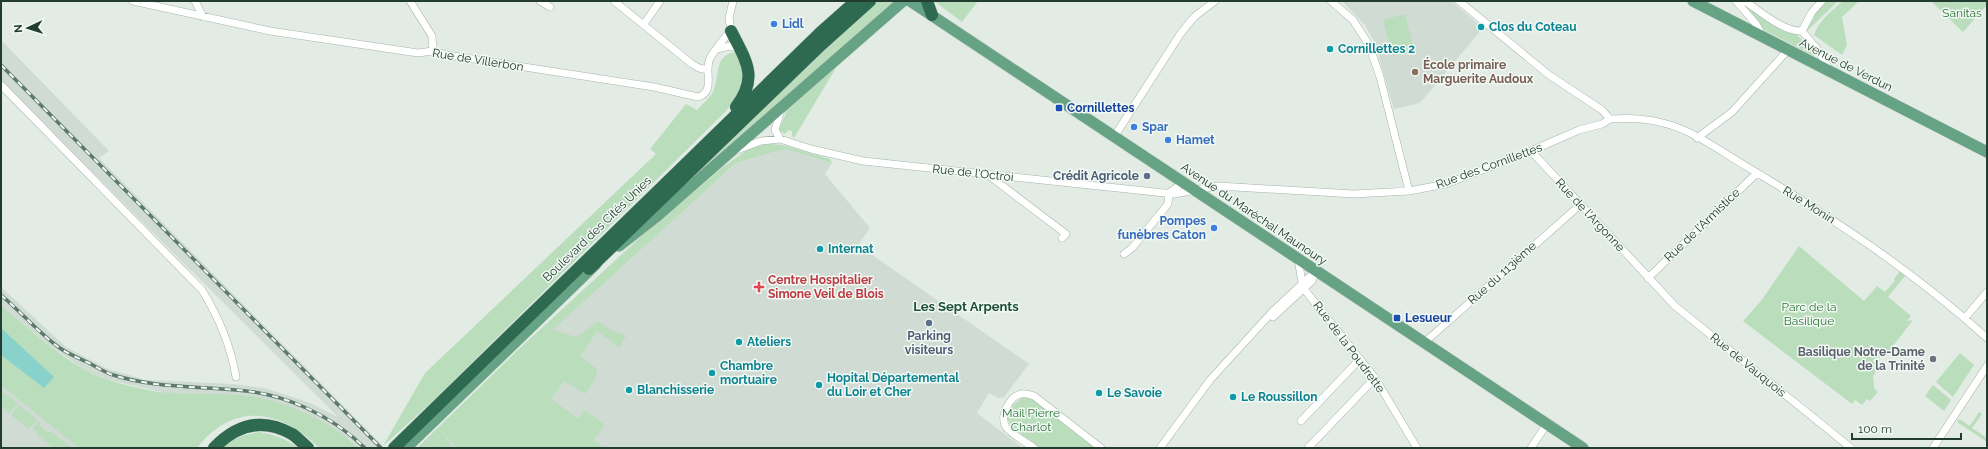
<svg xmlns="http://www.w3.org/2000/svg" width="1988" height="449" font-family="Raleway,sans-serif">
	<rect width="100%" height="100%" fill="#e2ece5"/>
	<!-- built -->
	<path fill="#d0dcd3" d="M1342 1H1451L1483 28 1420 103 1394 109 1374 41 1364 24Z
		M1 40 109 151 99 158 383 446 381 448H359L349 439 300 410 268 400 242 395 166 393 109 380 86 371 46 343 1 305V287L66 347 108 369 146 380 234 384 264 388 308 402 338 417 1 81Z
		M785 149 832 163 825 174 870 228 858 245 1029 364 1004 397 998 398 989 393 977 413 1023 448H419L553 330 736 163Z
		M1 382 80 448H1Z"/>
	<!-- green -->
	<path fill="#baddbb" d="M877 1H891L894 3 649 217 856 18Z
		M934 1H978L962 22Z
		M1826 1H1838L1805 33 1815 14Z
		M1843 1H1859L1842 17 1847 45 1842 55 1814 35C1818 21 1833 10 1843 1Z
		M1931 1H1987V5L1963 32Z
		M1741 2 1796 34 1816 53 1814 56 1762 29Z
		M1405 14 1414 50 1393 56 1383 20Z
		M736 52C749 84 745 82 727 110L436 398 383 446 425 373 656 154 650 149 686 104 697 110C701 105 708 100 712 94 721 79 712 55 736 52Z
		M840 61 794 138 792 136V131L789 130 785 134 779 130 788 108Z
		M770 144 783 145 830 159 832 163 785 149 736 163 553 330 577 337 598 321 614 332 621 333 626 336 619 348 597 331 580 356 597 369 596 378 585 394 564 381 551 399 579 419 584 410 605 425 593 441 605 448H457L441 431 453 448H417L520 348 646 232 723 167 747 150 757 146Z
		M1799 246 1864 301 1877 286 1885 292 1895 281 1894 279 1900 271 1905 276 1888 297 1911 316 1907 321 1913 320 1886 355 1872 360 1879 366 1873 376 1874 388 1878 392 1870 401 1867 399 1862 405 1855 400 1852 404 1743 321 1761 301Z
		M1 305C28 328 54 352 85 370 101 379 122 384 139 388 173 397 208 392 242 395 286 400 326 419 359 448H319C281 409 233 401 197 448H79L1 385Z
		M1960 353 1974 365 1953 397 1936 382Z
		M1933 385 1951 400 1944 411 1925 396Z
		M1 391 18 403 9 413 1 406Z
		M1028 397 1033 399 1099 448H1040L1013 429 1008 420 1009 413 1012 406 1022 398Z
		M19 405 37 420 29 429 11 415Z
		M1979 412 1982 414 1972 428 1987 438V442L1957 422 1959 419 1970 426Z
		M39 420 40 426 47 432H52L72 448H53L37 435 38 433 33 429Z
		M259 432C274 435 286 438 298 448H224C232 437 246 435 259 432Z"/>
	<!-- water -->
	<path fill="#89d2cc" d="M1 328 54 377 44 388 1 355Z"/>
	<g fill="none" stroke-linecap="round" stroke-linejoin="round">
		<defs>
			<path id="street" d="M133 1 270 31 418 53 433 51 447 55 654 87 698 97C715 92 705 74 709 61 711 54 725 37 731 31L729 18 733 1
				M195 1 203 17
				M410 1 432 36 433 51
				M540 1 550 7
				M614 1 692 64 699 68 708 70
				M1331 1 1353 20 1369 45 1380 77 1409 191
				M1459 1 1549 75 1602 110 1610 119
				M1736 1 1756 24 1763 37
				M1745 1C1761 12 1782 31 1802 31
				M644 24 660 1
				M1802 31 1818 50 1830 71
				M1802 31 1812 12 1822 1
				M717 49 730 46 740 49
				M1 85 202 290C218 316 231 347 236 377
				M1610 119C1630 118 1647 118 1667 124 1696 132 1723 153 1749 168 1833 218 1914 272 1987 338
				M1114 137 1181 33 1194 17 1215 1
				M1697 138 1732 112 1788 50
				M780 139 775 130 781 110
				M737 150 761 141 780 139 811 149 863 161 1174 194 1218 186 1354 194 1409 191 1446 184 1531 151 1579 130 1602 124 1610 119
				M1531 151 1675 306 1851 448
				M987 174 1066 234 1062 238
				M1169 193 1184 182
				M1124 254 1132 248 1168 204 1169 193
				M1298 259 1302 282
				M1648 278 1757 173
				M1304 289 1375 378 1417 448
				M1273 317 1312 281 1316 271
				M1965 318 1987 292
				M1425 342 1580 205
				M1301 421 1360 359
				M1034 448C1026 442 1012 435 1006 427 999 416 1010 396 1021 394 1026 393 1030 395 1034 396L1101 448
				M1160 448 1210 380 1273 311 1316 271
				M1308 448 1375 378
				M1531 448 1547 424
				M1933 448 1987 366"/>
			<path id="primary" d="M910 1 1583 448
				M1693 1 1987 152
				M619 246 656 217 903 1
				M406 448 596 264"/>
			<path id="highway" d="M927 1 932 15
				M731 31C746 61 759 77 736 107
				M589 269 821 45 870 1
				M214 448C236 425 262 417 292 434 297 437 303 444 308 448
				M394 448 821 32 856 1"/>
		</defs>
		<!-- street casing -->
		<use href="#street" stroke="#a5b4ab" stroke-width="8"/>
		<!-- primary casing -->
		<use href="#primary" stroke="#c1c9c5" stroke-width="12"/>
		<!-- highway casing -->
		<use href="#highway" stroke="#c1c9c5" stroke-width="13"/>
		<!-- street -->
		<use href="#street" stroke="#fff" stroke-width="7"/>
		<!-- primary -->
		<use href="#primary" stroke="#66a284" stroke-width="11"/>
		<!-- highway -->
		<use href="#highway" stroke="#2d6a4f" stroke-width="12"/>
		<defs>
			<path id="rail" d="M1 65 381 448
				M1 295C20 311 37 331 57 346 66 353 78 358 89 363 96 367 103 371 110 374 153 388 192 386 236 390 284 393 331 415 365 448"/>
		</defs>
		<!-- rail casing -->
		<use href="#rail" stroke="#5c796a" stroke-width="3.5"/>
		<!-- rail -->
		<use href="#rail" stroke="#f2f9f4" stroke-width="2" stroke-dasharray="6" stroke-linecap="butt"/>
	</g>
	<!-- markers -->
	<g fill="#3f7fe0" stroke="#f2f9f4" stroke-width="1.5">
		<circle cx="774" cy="24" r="4"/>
		<circle cx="1134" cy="127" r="4"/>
		<circle cx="1168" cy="140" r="4"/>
		<circle cx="1214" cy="228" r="4"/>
	</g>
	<g fill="#0f9aa8" stroke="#f2f9f4" stroke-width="1.5">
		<circle cx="1481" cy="27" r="4"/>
		<circle cx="1330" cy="49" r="4"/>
		<circle cx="820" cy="249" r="4"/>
		<circle cx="739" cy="342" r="4"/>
		<circle cx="712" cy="373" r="4"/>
		<circle cx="819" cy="385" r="4"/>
		<circle cx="629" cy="390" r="4"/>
		<circle cx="1099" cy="393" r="4"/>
		<circle cx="1233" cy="397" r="4"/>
	</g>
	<circle fill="#8d6e63" stroke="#f2f9f4" stroke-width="1.5" cx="1415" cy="72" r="4"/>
	<g fill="#1a4fb4" stroke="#f2f9f4" stroke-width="1.5">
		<rect x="1055" y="104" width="8" height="8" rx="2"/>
		<rect x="1393" y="314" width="8" height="8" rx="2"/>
	</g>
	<g fill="#5c6f8a" stroke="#f2f9f4" stroke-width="1.5">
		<circle cx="1147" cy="176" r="4"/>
		<circle cx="929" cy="323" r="4"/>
	</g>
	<path fill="#e0444e" stroke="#f2f9f4" stroke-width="1.5" d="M757 281h4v4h4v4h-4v4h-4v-4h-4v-4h4z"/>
	<circle fill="#6b7280" stroke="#f2f9f4" stroke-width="1.5" cx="1933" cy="359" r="4"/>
	<g text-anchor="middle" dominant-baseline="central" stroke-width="3" stroke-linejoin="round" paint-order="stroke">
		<!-- park labels -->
		<g font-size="12" fill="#2b7436" stroke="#f2f9f4">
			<text x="1962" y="13">Sanitas</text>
			<text x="1809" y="307">Parc de la<tspan x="1809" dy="14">Basilique</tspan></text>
			<text x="1031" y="413">Mail Pierre<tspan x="1031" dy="14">Charlot</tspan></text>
		</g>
		<!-- shop labels -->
		<g font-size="12" font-weight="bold" fill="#366cbe" stroke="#f2f9f4" text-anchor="start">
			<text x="782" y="24">Lidl</text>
			<text x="1142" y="127">Spar</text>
			<text x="1176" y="140">Hamet</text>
			<text x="1206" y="221" text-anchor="end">Pompes<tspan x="1206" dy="14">funèbres Caton</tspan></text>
		</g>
		<!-- culture labels -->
		<g font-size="12" font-weight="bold" fill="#0d838f" stroke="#f2f9f4" text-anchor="start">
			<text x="1489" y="27">Clos du Coteau</text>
			<text x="1338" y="49">Cornillettes 2</text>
			<text x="828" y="249">Internat</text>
			<text x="747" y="342">Ateliers</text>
			<text x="720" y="366">Chambre<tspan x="720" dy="14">mortuaire</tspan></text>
			<text x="827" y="378">Hopital Départemental<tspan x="827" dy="14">du Loir et Cher</tspan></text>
			<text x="637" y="390">Blanchisserie</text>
			<text x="1107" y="393">Le Savoie</text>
			<text x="1241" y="397">Le Roussillon</text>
		</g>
		<!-- street labels -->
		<g font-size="12" fill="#223d2f" stroke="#f2f9f4">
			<text transform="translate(478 60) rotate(9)">Rue de Villerbon</text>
			<text transform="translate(1846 65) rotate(27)">Avenue de Verdun</text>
			<text transform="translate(1489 166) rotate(-20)">Rue des Cornillettes</text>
			<text transform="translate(973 173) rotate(6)">Rue de l'Octroi</text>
			<text transform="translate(1809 205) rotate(32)">Rue Monin</text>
			<text transform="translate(1254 214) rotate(34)">Avenue du Maréchal Maunoury</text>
			<text transform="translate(1590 215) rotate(47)">Rue de l'Argonne</text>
			<text transform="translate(1702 225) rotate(-44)">Rue de l'Armistice</text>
			<text transform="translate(597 229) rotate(-44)">Boulevard des Cités Unies</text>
			<text transform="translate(1502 273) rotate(-42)">Rue du 113ième</text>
			<text transform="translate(1349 347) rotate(53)">Rue de la Poudrette</text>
			<text transform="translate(1748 365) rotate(39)">Rue de Vauquois</text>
		</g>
		<!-- education labels -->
		<g font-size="12" font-weight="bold" fill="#785e54" stroke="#f2f9f4" text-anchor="start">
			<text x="1423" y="65">École primaire<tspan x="1423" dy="14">Marguerite Audoux</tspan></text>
		</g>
		<!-- transit labels -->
		<g font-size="12" font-weight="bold" fill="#164399" stroke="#f2f9f4" text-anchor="start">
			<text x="1067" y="108">Cornillettes</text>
			<text x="1405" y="318">Lesueur</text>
		</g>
		<!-- service labels -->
		<g font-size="12" font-weight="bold" fill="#4e5e75" stroke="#f2f9f4" text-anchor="end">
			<text x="1139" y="176">Crédit Agricole</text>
			<text x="929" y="336" text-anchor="middle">Parking<tspan x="929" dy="14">visiteurs</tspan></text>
		</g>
		<!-- health labels -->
		<g font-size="12" font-weight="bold" fill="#be3a42" stroke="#f2f9f4" text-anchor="start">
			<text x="768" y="280">Centre Hospitalier<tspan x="768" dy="14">Simone Veil de Blois</tspan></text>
		</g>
		<!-- worship labels -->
		<g font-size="12" font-weight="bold" fill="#5b616d" stroke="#f2f9f4" text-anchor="end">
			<text x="1925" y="352">Basilique Notre-Dame<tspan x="1925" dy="14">de la Trinité</tspan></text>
		</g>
		<!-- neighbourhood labels -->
		<g font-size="13" font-weight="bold" fill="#1d4f37" stroke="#f2f9f4">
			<text x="966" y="306">Les Sept Arpents</text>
		</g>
	</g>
	<!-- border -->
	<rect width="1988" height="449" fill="none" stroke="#223d2f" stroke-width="4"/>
	<!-- north arrow -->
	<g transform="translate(28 28) rotate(266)" stroke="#f2f9f4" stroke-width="3" paint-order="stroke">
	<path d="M0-3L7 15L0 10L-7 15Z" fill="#223d2f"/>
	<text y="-6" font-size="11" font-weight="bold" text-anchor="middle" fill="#223d2f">N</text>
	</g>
	<!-- scale -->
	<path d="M1852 433v6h109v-6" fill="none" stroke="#223d2f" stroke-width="2"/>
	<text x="1858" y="433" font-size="12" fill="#223d2f" stroke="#f2f9f4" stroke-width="3" paint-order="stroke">100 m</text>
</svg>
